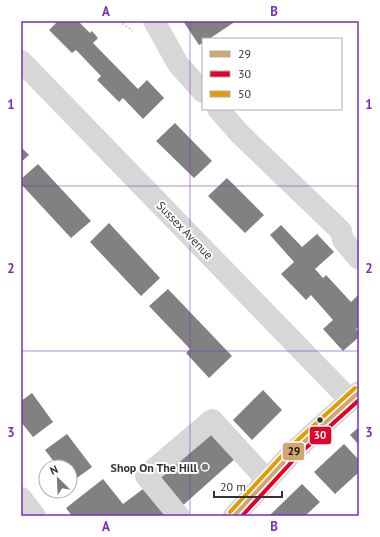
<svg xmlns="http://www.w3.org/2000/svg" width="380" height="537" font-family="'PT Sans',sans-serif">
	<rect width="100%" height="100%" fill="#fff"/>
	<!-- building -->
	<path fill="#818181" d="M58 21H78L90 33 92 31 98 38 93 43 138 89 147 80 164 98 143 119 123 98 119 102 97 80 101 76 76 50 72 53 49 30Z
		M183 21H236L209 39H203V43L199 45Z
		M175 123 212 161 194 178 156 141Z
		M21 147 29 155 21 162Z
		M38 164 91 221 71 238 21 184V179Z
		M227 178 264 215 245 233 208 196Z
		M109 223 160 278 141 296 90 242Z
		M281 225 302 247 317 234 334 252 315 269 323 278 326 275 351 302 359 294V326L356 329 359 333V337L343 351 323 329 333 320 311 295 306 300 281 274 294 262 270 235Z
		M168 289 232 356 209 378 186 353 190 349 149 306Z
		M263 390 282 410 252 440 233 420Z
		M32 393 53 422 33 437 21 422V401Z
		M359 427V445L350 435Z
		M212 429 237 457 181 507 156 480Z
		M67 434 92 467 70 483V467H58L45 450Z
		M344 444 359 460V472L335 494 314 472Z
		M103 479 123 504 147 486 171 516H72L66 508Z
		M302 484 320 502 305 516H269Z"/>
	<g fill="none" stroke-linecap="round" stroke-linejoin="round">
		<!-- path -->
		<path stroke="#d6d6d6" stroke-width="2.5" stroke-dasharray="2 2" stroke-linecap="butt" d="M119 21 133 31"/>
		<!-- minor -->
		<path stroke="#d7d7d7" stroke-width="22" d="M154 21 178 64 203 92
			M21 61 350 400
			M218 109 240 134 341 231 343 240 359 259
			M21 498 35 516
			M179 516 146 476 212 420 267 480
			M234 516 294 451 359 392"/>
		<defs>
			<path id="bus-1" d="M234 516 294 451 359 392"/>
			<path id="bus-2" d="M242 516 298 455 359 400"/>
			<path id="bus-3" d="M230 512 290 447 355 388"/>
		</defs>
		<!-- bus-1 casing -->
		<use href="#bus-1" stroke="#fff" stroke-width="7"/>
		<!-- bus-2 casing -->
		<use href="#bus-2" stroke="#fff" stroke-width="7"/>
		<!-- bus-3 casing -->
		<use href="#bus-3" stroke="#fff" stroke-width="7"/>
		<!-- bus-1 -->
		<use href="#bus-1" stroke="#d0a76e" stroke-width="4"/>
		<!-- bus-2 -->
		<use href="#bus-2" stroke="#e4002b" stroke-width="4"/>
		<!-- bus-3 -->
		<use href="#bus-3" stroke="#e39a05" stroke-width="4"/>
	</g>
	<!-- grid -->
	<path fill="none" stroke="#7b2cbf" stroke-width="1" stroke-opacity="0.55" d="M190 21V516M21 186H359M21 351H359"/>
	<!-- markers -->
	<circle fill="#333" stroke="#fff" stroke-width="1.5" cx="320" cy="420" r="3.5"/>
	<circle fill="#7a7a7a" stroke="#fff" stroke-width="1.5" cx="205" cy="467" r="4"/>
	<g text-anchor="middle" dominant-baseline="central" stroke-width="4" stroke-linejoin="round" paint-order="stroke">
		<!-- street labels -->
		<g font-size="12" fill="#333" stroke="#fff">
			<text transform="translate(185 230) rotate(46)">Sussex Avenue</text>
		</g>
		<!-- poi labels -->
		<g font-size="12" font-weight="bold" fill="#333" stroke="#fff" text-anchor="end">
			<text x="197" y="467">Shop On The Hill</text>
		</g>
	</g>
	<g stroke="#fff" stroke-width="1.5">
		<rect x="309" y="426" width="23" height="19" rx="4" fill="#e4002b"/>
		<rect x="282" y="442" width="23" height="19" rx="4" fill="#d0a76e"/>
	</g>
	<g font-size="11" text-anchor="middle" font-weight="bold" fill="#fff">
		<text x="320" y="439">30</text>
	</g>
	<g font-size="11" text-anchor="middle" font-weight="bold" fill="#111">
		<text x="294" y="455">29</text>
	</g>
	<!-- border -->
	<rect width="380" height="537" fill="none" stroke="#ffffff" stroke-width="44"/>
	<!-- legend -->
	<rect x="202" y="38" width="140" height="72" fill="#ffffff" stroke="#adadad"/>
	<rect x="210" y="51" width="20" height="6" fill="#d0a76e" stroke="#adadad"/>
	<text x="238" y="58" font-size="12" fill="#333333">29</text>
	<rect x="210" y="71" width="20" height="6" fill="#e4002b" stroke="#adadad"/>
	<text x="238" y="78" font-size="12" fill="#333333">30</text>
	<rect x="210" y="91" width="20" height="6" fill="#e39a05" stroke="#adadad"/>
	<text x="238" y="98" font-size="12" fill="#333333">50</text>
	<!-- north arrow -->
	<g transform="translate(58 479) rotate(336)"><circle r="19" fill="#ffffff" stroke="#adadad"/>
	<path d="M0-3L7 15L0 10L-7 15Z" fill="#7a7a7a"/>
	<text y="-6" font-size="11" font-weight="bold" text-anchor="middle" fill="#333333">N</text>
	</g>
	<!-- scale -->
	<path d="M214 491v6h68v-6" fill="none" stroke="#333333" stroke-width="2"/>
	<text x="220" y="491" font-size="12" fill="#333333" stroke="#ffffff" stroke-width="3" paint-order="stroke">20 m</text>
	<rect x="22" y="22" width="336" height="493" fill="none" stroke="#7b2cbf" stroke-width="1.5"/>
	<g font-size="13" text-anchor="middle" font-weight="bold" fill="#7b2cbf">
		<text x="106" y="16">A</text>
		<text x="274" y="16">B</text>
		<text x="11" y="109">1</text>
		<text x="369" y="109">1</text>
		<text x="11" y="273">2</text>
		<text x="369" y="273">2</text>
		<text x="11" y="437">3</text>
		<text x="369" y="437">3</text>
		<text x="106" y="531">A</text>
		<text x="274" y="531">B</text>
	</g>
</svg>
